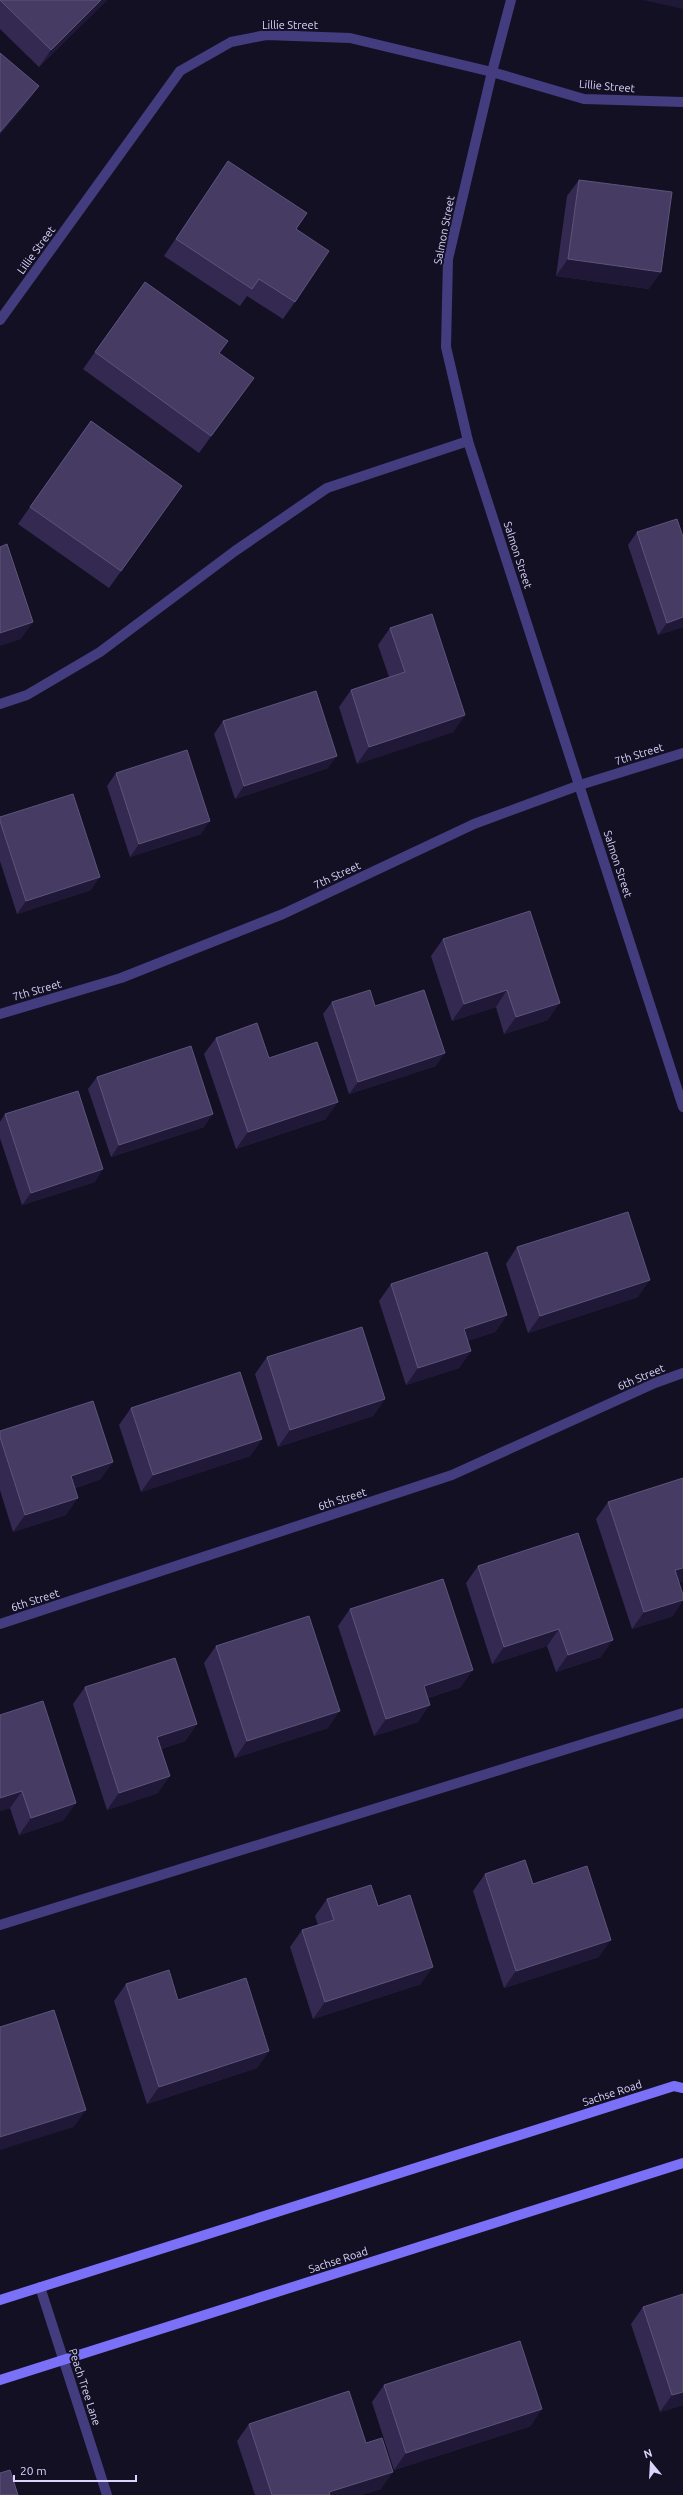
<svg xmlns="http://www.w3.org/2000/svg" width="683" height="2495" font-family="Ubuntu,sans-serif">
	<rect width="100%" height="100%" fill="#141024"/>
	<g fill="none" stroke-linecap="round" stroke-linejoin="round">
		<!-- service -->
		<path stroke="#433d80" stroke-width="10" d="M0 704 27 695 100 652 235 551 327 488 468 441
			M0 1925 683 1713"/>
		<!-- minor -->
		<path stroke="#433d80" stroke-width="10" d="M0 320 180 71 231 42 266 35 350 38 492 72 584 99 683 102
			M0 1014 121 978 283 914 474 824 580 785 683 753
			M0 1624 452 1475 655 1383 683 1373
			M40 2287 107 2495"/>
		<!-- tertiary -->
		<path stroke="#433d80" stroke-width="10" d="M511 0 492 72 448 259 446 347 468 441 683 1107"/>
		<!-- secondary -->
		<path stroke="#7b71f8" stroke-width="10" d="M0 2300 674 2086 683 2088
			M0 2380 683 2163"/>
	</g>
	<!-- wall -->
	<path fill="#342a51" d="M0 0H107L39 67 0 29Z
		M228 161 296 229 295 302 283 319 247 296 240 306 164 256Z
		M579 180 649 289 556 276 567 196Z
		M95 352 219 353 242 395 199 453 83 369Z
		M91 421 182 486 109 588 18 524Z
		M637 532 683 537V627L658 635 628 545Z
		M390 628 465 715 453 732 357 764 339 707 351 690 389 677 378 645Z
		M223 721 328 768 235 799 214 734Z
		M116 773 201 834 130 857 107 786Z
		M0 817 91 890 17 914 0 861Z
		M443 939 548 1020 504 1034 496 1007 452 1021 431 956Z
		M332 1002 375 1006 436 1066 349 1094 323 1014Z
		M216 1038 269 1058 326 1119 236 1149 204 1054Z
		M97 1077 204 1127 111 1157 88 1089Z
		M5 1114 95 1182 22 1205 0 1138V1122Z
		M517 1247 638 1297 528 1333 506 1264Z
		M391 1284 507 1315 495 1332 467 1341 471 1351 459 1368 406 1385 379 1301Z
		M267 1357 385 1399 373 1416 278 1447 255 1374Z
		M131 1408 262 1439 250 1456 141 1492 119 1425Z
		M0 1431 101 1479 75 1488 66 1515 13 1532 0 1490Z
		M683 1478V1581L679 1582 673 1616 632 1629 596 1519 608 1502Z
		M478 1566 601 1657 556 1672 547 1646 492 1664 466 1583Z
		M350 1609 461 1687 428 1698 418 1722 374 1736 338 1626Z
		M216 1646 328 1728 235 1758 204 1663Z
		M85 1687 197 1724 185 1741 161 1749 158 1793 107 1810 73 1704Z
		M0 1715 64 1820 19 1835 10 1808 0 1811Z
		M485 1874 533 1884 599 1957 504 1988 473 1891Z
		M327 1899 378 1906 421 1984 313 2019 290 1947 302 1930 318 1925 315 1916Z
		M126 1984 269 2051 257 2068 147 2104 114 2001Z
		M643 2307 683 2405 660 2412 631 2324Z
		M384 2385 531 2426 394 2470 372 2402Z
		M249 2424 381 2489 361 2495H255L237 2441Z"/>
	<!-- shaded-wall -->
	<path fill="#1f1837" d="M101 0H107L39 67 51 50Z
		M643 0H683V9Z
		M39 86 27 103 0 135V132Z
		M568 259 661 272 649 289 556 276Z
		M254 378 242 395 199 453 211 436Z
		M683 617V627L658 635 667 623Z
		M33 622 21 639 0 646V633Z
		M465 715 453 732 357 764 369 747Z
		M337 756 328 768 235 799 244 786Z
		M210 821 201 834 130 857 139 844Z
		M100 877 91 890 17 914 26 901Z
		M507 990 496 1007 452 1021 464 1004Z
		M560 1003 548 1020 504 1034 516 1017Z
		M445 1053 436 1066 349 1094 358 1082Z
		M338 1102 326 1119 236 1149 248 1132Z
		M213 1114 204 1127 111 1157 119 1145Z
		M103 1169 95 1182 22 1205 31 1193Z
		M650 1280 638 1297 528 1333 540 1316Z
		M507 1315 495 1332 452 1346 464 1329Z
		M471 1351 459 1368 406 1385 418 1368Z
		M385 1399 373 1416 278 1447 290 1430Z
		M262 1439 250 1456 141 1492 153 1475Z
		M113 1462 101 1479 59 1493 71 1476Z
		M78 1498 66 1515 13 1532 25 1515Z
		M683 1568V1581L663 1587 675 1570Z
		M683 1600V1601L673 1616 632 1629 644 1612Z
		M559 1629 547 1646 492 1664 504 1647Z
		M613 1640 601 1657 556 1672 568 1655Z
		M473 1670 461 1687 412 1703 424 1686Z
		M430 1705 418 1722 374 1736 386 1719Z
		M340 1711 328 1728 235 1758 247 1741Z
		M197 1724 185 1741 145 1754 157 1737Z
		M170 1776 158 1793 107 1810 119 1793Z
		M22 1791 10 1808 0 1811V1798Z
		M76 1803 64 1820 19 1835 31 1818Z
		M611 1940 599 1957 504 1988 516 1971Z
		M433 1967 421 1984 313 2019 325 2002Z
		M269 2051 257 2068 147 2104 159 2087Z
		M86 2110 74 2127 0 2150V2137Z
		M683 2392V2405L660 2412 672 2395Z
		M542 2409 531 2426 394 2470 406 2453Z
		M393 2472 381 2489 361 2495H327L329 2492Z"/>
	<!-- building -->
	<path fill="#463c63" stroke="#5d547c" d="M0 0H101L51 50Z
		M0 53 39 86 0 132Z
		M228 161 307 213 296 229 329 251 295 302 259 279 252 289 176 239Z
		M579 180 672 192 661 272 568 259Z
		M145 282 228 341 219 353 254 378 211 436 95 352Z
		M91 421 182 486 121 571 30 507Z
		M677 519 683 537V617L667 623 637 532Z
		M7 544 33 622 0 633V547Z
		M432 614 465 715 369 747 351 690 405 672 390 628Z
		M316 691 337 756 244 786 223 721Z
		M187 750 210 821 139 844 116 773Z
		M73 794 100 877 26 901 0 821V817Z
		M530 911 560 1003 516 1017 507 990 464 1004 443 939Z
		M370 990 375 1006 424 990 445 1053 358 1082 332 1002Z
		M257 1023 269 1058 317 1042 338 1102 248 1132 216 1038Z
		M191 1046 213 1114 119 1145 97 1077Z
		M78 1091 103 1169 31 1193 5 1114Z
		M628 1212 650 1280 540 1316 517 1247Z
		M487 1252 507 1315 464 1329 471 1351 418 1368 391 1284Z
		M362 1327 385 1399 290 1430 267 1357Z
		M240 1372 262 1439 153 1475 131 1408Z
		M93 1401 113 1462 71 1476 78 1498 25 1515 0 1437V1431Z
		M683 1478V1568L675 1570 683 1595V1600L644 1612 608 1502Z
		M578 1533 613 1640 568 1655 559 1629 504 1647 478 1566Z
		M443 1579 473 1670 424 1686 430 1705 386 1719 350 1609Z
		M309 1616 340 1711 247 1741 216 1646Z
		M175 1658 197 1724 157 1737 170 1776 119 1793 85 1687Z
		M43 1701 76 1803 31 1818 22 1791 0 1798V1715Z
		M525 1860 533 1884 587 1866 611 1940 516 1971 485 1874Z
		M371 1885 378 1906 410 1895 433 1967 325 2002 302 1930 334 1920 327 1899Z
		M169 1970 178 2000 246 1978 269 2051 159 2087 126 1984Z
		M54 2010 86 2110 0 2137V2027Z
		M683 2294V2392L672 2395 643 2307Z
		M520 2341 542 2409 406 2453 384 2385Z
		M349 2391 366 2443 382 2438 393 2472 329 2492 330 2495H272L249 2424Z
		M10 2470 18 2495H0V2473Z"/>
	<g text-anchor="middle" dominant-baseline="central" stroke-width="4" stroke-linejoin="round" paint-order="stroke">
		<!-- street labels -->
		<g font-size="11" fill="#dbd5fd" stroke="#141024">
			<text x="290" y="25">Lillie Street</text>
			<text transform="translate(607 86) rotate(5)">Lillie Street</text>
			<text transform="translate(444 230) rotate(-79)">Salmon Street</text>
			<text transform="translate(36 250) rotate(-54)">Lillie Street</text>
			<text transform="translate(518 555) rotate(72)">Salmon Street</text>
			<text transform="translate(639 754) rotate(-17)">7th Street</text>
			<text transform="translate(618 864) rotate(72)">Salmon Street</text>
			<text transform="translate(337 875) rotate(-25)">7th Street</text>
			<text transform="translate(37 990) rotate(-16)">7th Street</text>
			<text transform="translate(641 1377) rotate(-23)">6th Street</text>
			<text transform="translate(342 1499) rotate(-18)">6th Street</text>
			<text transform="translate(35 1600) rotate(-18)">6th Street</text>
			<text transform="translate(612 2093) rotate(-18)">Sachse Road</text>
			<text transform="translate(338 2260) rotate(-18)">Sachse Road</text>
			<text transform="translate(85 2387) rotate(72)">Peach Tree Lane</text>
		</g>
	</g>
	<!-- north arrow -->
	<g transform="translate(651 2463) rotate(342)" stroke="#141024" stroke-width="3" paint-order="stroke">
	<path d="M0-3L7 15L0 10L-7 15Z" fill="#dbd5fd"/>
	<text y="-6" font-size="11" font-weight="bold" text-anchor="middle" fill="#dbd5fd">N</text>
	</g>
	<!-- scale -->
	<path d="M14 2475v6h122v-6" fill="none" stroke="#dbd5fd" stroke-width="2"/>
	<text x="20" y="2475" font-size="12" fill="#dbd5fd" stroke="#141024" stroke-width="3" paint-order="stroke">20 m</text>
</svg>
